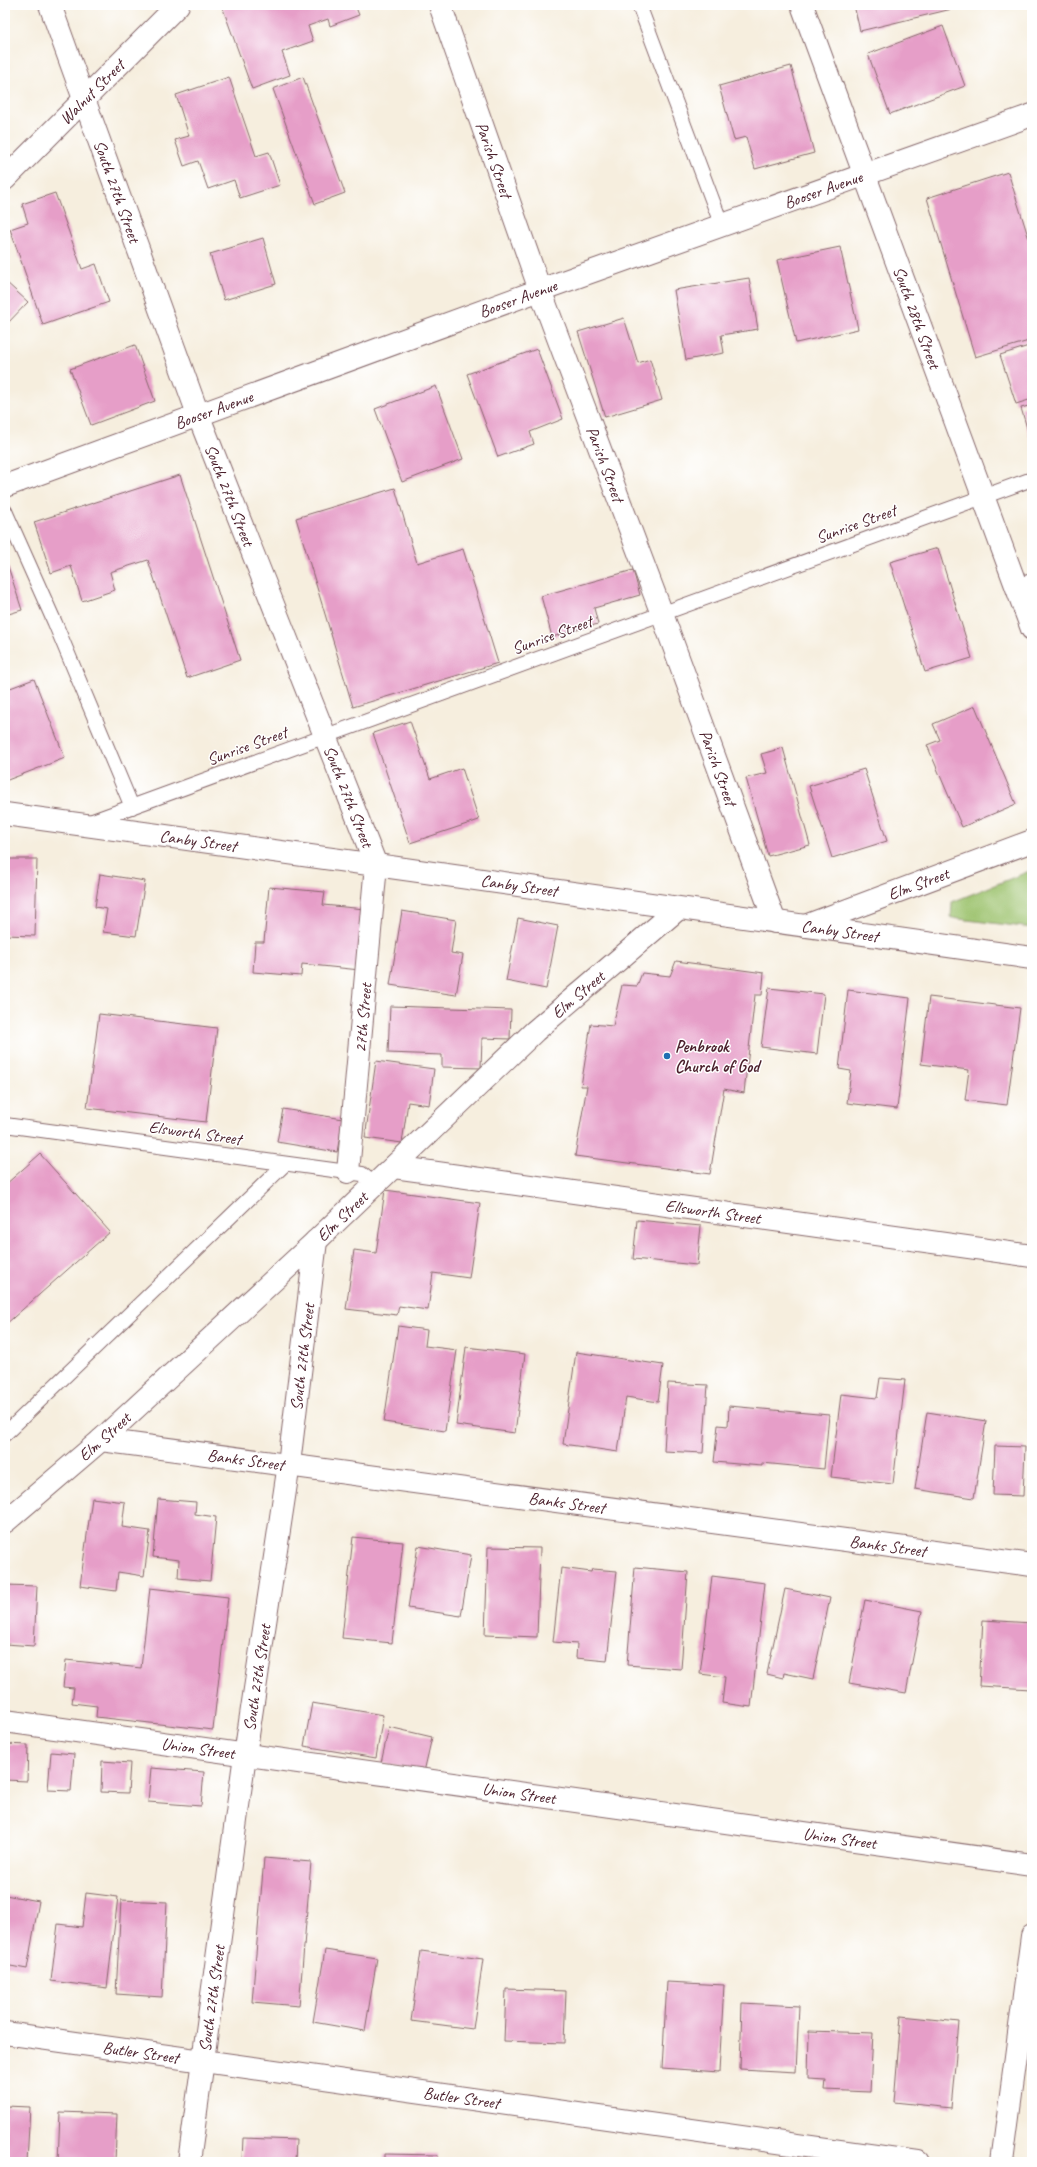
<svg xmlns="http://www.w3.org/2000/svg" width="1037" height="2167" font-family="Caveat,sans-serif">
	<rect width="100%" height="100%" fill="#fff"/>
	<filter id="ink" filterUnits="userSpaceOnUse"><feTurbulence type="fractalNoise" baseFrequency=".025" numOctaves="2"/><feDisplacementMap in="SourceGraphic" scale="8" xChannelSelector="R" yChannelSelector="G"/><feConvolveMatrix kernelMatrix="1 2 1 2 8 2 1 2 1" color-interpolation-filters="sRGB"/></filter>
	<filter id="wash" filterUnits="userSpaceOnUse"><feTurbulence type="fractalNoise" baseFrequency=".012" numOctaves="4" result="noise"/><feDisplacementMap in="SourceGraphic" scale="16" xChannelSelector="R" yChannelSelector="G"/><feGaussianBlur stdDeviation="0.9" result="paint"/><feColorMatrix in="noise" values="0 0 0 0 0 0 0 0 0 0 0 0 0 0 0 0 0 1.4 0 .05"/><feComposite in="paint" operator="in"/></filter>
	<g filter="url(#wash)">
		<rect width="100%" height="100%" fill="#f6eede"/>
		<!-- green -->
		<path fill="#9cc26d" stroke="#73704c" d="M1032 870V928L951 918 952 902Z"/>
		<g id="blocks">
			<!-- building -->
			<path fill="#e69ec8" d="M355 5 359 15 330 26 328 19 308 26 313 41 282 52 290 75 252 89 222 6Z
				M854 5H955L956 8 860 31Z
				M943 26 965 86 890 114 868 54Z
				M791 66 814 153 755 169 746 137 734 140 719 86Z
				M229 77 256 156 269 152 280 185 240 198 234 180 208 189 198 161 184 166 175 140 189 136 176 95Z
				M303 77 345 193 315 204 273 89Z
				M1008 172 1032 249V340L975 357 927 198Z
				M55 193 82 269 96 264 109 302 43 325 10 229 28 223 22 204Z
				M263 238 276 284 224 300 210 254Z
				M840 247 858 329 796 343 777 260Z
				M749 278 758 329 721 335 724 353 686 360 674 290Z
				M5 281 28 302 5 326Z
				M624 318 638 363 650 359 662 400 605 417 578 332Z
				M135 345 155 401 91 425 70 369Z
				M1032 345V399L1016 404 1000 355Z
				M537 349 563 419 530 432 534 444 498 457 467 374Z
				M436 386 463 459 402 482 375 409Z
				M1032 405V445L1021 408Z
				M180 475 240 660 187 678 148 560 110 572 115 590 82 601 71 566 51 573 34 522Z
				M395 488 417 563 463 549 498 663 353 707 296 518Z
				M938 548 972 658 925 672 890 562Z
				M5 557 22 610 5 615Z
				M633 570 640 595 594 608 598 624 552 637 541 596Z
				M34 679 65 758 5 781V690Z
				M975 706 1016 804 962 827 927 745 940 740 933 724Z
				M410 721 430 779 462 768 479 820 410 843 373 733Z
				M783 748 810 845 768 856 746 778 767 773 761 754Z
				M864 769 887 841 832 858 809 786Z
				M5 859H37L35 936 5 935Z
				M100 874 145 881 136 936 103 932 107 909 95 907Z
				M269 887 325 892 323 905 365 909 360 970 302 964 301 976 253 972 255 942H264Z
				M402 911 456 920 451 953 463 955 456 995 390 985Z
				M518 918 558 926 546 989 506 981Z
				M676 961 764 973 762 995H755L744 1093 724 1089 710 1174 575 1156 587 1086H581L591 1024 613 1026 622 985 637 986 642 973 670 976Z
				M769 988 824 994 817 1054 761 1047Z
				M848 990 910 998 897 1109 847 1103 851 1071 839 1069Z
				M929 997 1020 1008 1007 1105 965 1100 969 1070 921 1064Z
				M390 1006 511 1010 510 1039 482 1038 481 1068 442 1067V1055L388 1053Z
				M99 1014 217 1028 206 1122 87 1108Z
				M376 1061 434 1069 429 1105 408 1102 402 1143 365 1138Z
				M283 1109 343 1119 337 1152 277 1142Z
				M40 1154 110 1232 5 1325V1185Z
				M385 1190 480 1203 469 1278 433 1273 428 1310 399 1306 397 1315 346 1309 354 1250 376 1253Z
				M637 1220 701 1226 697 1265 633 1259Z
				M398 1326 427 1330 425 1346 457 1350 445 1431 384 1422Z
				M466 1347 525 1354 515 1433 456 1425Z
				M576 1352 663 1365 658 1402 626 1397 618 1452 563 1444Z
				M880 1378 905 1380 893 1484 831 1477 841 1394 877 1398Z
				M668 1383 708 1385 703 1453 664 1451Z
				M729 1406 829 1415 824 1469 762 1463V1466L714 1462 718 1425 728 1426Z
				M927 1412 986 1421 974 1498 915 1489Z
				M995 1446 1025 1447 1023 1496 993 1495Z
				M92 1498 125 1502 122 1527 150 1531 144 1576 118 1572 116 1591 80 1586Z
				M158 1499 196 1502 195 1514 216 1517 210 1581 178 1578 179 1560 153 1557Z
				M353 1537 403 1542 392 1643 342 1638Z
				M418 1546 471 1555 461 1616 408 1608Z
				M488 1547 540 1548 537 1637 485 1635Z
				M635 1567 688 1572 681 1669 627 1665Z
				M561 1568 591 1572 592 1569 617 1571 607 1661 576 1658 577 1644 553 1642Z
				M712 1576 765 1583 751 1707 722 1703 725 1677 700 1674Z
				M5 1585 37 1586 34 1646 5 1644Z
				M150 1588 228 1597 213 1730 96 1717 97 1706 72 1703 74 1688 63 1687 66 1660 141 1668Z
				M785 1589 830 1598 813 1679 784 1673 783 1678 767 1674Z
				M865 1600 922 1611 906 1693 849 1683Z
				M983 1620 1032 1623 1031 1689 979 1686Z
				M312 1703 383 1715 376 1758 304 1746Z
				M389 1727 432 1737 424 1772 381 1763Z
				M5 1744 28 1745 27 1781 5 1780Z
				M51 1752 74 1754 71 1791 48 1790Z
				M102 1761 130 1763 128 1793 101 1792Z
				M151 1768 204 1772 201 1806 148 1802Z
				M264 1858 311 1862 299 2006 252 2002Z
				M86 1893 118 1897 107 1988 51 1981 58 1924 82 1927Z
				M5 1895 39 1901 27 1969 5 1965Z
				M121 1900 167 1902 162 1997 116 1994Z
				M325 1950 377 1958 365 2031 313 2022Z
				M421 1951 483 1959 473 2029 411 2021Z
				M667 1982 724 1985 719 2072 662 2068Z
				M506 1989 566 1991 564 2043 504 2041Z
				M742 2003 799 2006 796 2072 740 2069Z
				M901 2016 959 2022 951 2108 894 2102Z
				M809 2031 873 2033 870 2092 825 2090 826 2080 808 2079Z
				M5 2106 30 2107 27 2162H5Z
				M60 2112 117 2114 115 2162H58Z
				M243 2138 296 2140 295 2162H235L236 2159 242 2160Z
				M385 2154 438 2155 437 2162H385Z"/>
		</g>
	</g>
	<g filter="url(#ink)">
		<use href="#blocks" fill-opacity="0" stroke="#86676a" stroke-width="1"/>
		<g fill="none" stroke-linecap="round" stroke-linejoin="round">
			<defs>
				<path id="lane" d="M639 5 722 226
					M5 511 55 623 132 807
					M1016 586 1032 581
					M87 823 1032 479
					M5 1125 362 1174 375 1185
					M5 1434 285 1164"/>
				<g id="street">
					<path id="s1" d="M50 5 199 417 376 865 348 1172"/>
					<path id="s2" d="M440 5 540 290 662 614 775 922"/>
					<path id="s3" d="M5 486 540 290 1032 115"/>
					<path id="s4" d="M805 926 1032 841"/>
					<path id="s5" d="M394 1167 1032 1256"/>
					<path id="s6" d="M101 1440 1032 1565"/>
					<path id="s7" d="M5 1522 101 1440 316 1241 535 1031 678 909"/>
					<path id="s8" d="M5 1721 1032 1865"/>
					<path id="s9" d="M5 2033 918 2162"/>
					<path id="s10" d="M189 2162 245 1755 289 1464 316 1241"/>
				</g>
				<g id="secondary">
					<path id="s11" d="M802 5 1032 629"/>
					<path id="s12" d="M5 814 376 865 1032 958"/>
					<path d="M1002 2162 1032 1936"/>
				</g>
				<g id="primary">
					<path id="s13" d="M5 179 178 5"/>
				</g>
			</defs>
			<!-- lane casing -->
			<use href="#lane" stroke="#86676a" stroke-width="16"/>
			<!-- street casing -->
			<use href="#street" stroke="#86676a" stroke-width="24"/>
			<!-- secondary casing -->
			<use href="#secondary" stroke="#86676a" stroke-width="24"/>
			<!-- primary casing -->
			<use href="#primary" stroke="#86676a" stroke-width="24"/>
			<!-- lane -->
			<use href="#lane" stroke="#fff" stroke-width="14"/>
			<!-- street -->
			<use href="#street" stroke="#fff" stroke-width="22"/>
			<!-- secondary -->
			<use href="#secondary" stroke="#fff" stroke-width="22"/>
			<!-- primary -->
			<use href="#primary" stroke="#fff" stroke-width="22"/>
		</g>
	</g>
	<!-- markers -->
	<circle fill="#1f6fb2" stroke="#fff" stroke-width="1.5" cx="667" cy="1056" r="4"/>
	<g text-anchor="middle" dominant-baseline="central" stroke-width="3" stroke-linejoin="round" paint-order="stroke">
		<!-- street labels -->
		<g font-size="17" fill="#4a1f2b" stroke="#fff">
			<text stroke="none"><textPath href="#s13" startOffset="123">Walnut Street</textPath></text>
			<text stroke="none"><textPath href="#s2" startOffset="164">Parish Street</textPath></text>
			<text stroke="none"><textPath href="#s3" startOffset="870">Booser Avenue</textPath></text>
			<text stroke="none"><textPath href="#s1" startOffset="198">South 27th Street</textPath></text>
			<text stroke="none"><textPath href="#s3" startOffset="546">Booser Avenue</textPath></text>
			<text stroke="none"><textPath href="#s11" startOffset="333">South 28th Street</textPath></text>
			<text stroke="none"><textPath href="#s3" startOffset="222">Booser Avenue</textPath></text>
			<text stroke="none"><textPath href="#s2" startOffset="488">Parish Street</textPath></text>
			<text stroke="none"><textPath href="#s1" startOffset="522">South 27th Street</textPath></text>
			<text transform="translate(856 524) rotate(-20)">Sunrise Street</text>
			<text transform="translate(552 635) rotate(-20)">Sunrise Street</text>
			<text transform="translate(247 746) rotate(-20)">Sunrise Street</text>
			<text stroke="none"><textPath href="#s2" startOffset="812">Parish Street</textPath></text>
			<text stroke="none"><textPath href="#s1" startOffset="846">South 27th Street</textPath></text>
			<text stroke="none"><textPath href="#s12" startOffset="195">Canby Street</textPath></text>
			<text stroke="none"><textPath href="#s4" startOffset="121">Elm Street</textPath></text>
			<text stroke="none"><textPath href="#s12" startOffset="519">Canby Street</textPath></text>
			<text stroke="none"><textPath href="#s12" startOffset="843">Canby Street</textPath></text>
			<text stroke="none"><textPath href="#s7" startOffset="779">Elm Street</textPath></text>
			<text transform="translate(363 1018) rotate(-85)">27th Street</text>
			<text transform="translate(195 1133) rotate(8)">Elsworth Street</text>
			<text stroke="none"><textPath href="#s5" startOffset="322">Ellsworth Street</textPath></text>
			<text stroke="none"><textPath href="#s7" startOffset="455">Elm Street</textPath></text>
			<text stroke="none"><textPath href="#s10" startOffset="813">South 27th Street</textPath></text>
			<text stroke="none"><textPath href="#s7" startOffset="131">Elm Street</textPath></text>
			<text stroke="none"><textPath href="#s6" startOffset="146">Banks Street</textPath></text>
			<text stroke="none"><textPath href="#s6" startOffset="470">Banks Street</textPath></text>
			<text stroke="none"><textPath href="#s6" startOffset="794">Banks Street</textPath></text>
			<text stroke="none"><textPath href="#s10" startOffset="489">South 27th Street</textPath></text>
			<text stroke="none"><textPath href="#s8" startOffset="195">Union Street</textPath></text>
			<text stroke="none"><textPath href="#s8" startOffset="519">Union Street</textPath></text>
			<text stroke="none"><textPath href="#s8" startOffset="843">Union Street</textPath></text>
			<text stroke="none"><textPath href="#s10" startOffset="165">South 27th Street</textPath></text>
			<text stroke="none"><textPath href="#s9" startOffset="137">Butler Street</textPath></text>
			<text stroke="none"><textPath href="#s9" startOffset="461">Butler Street</textPath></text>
		</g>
		<!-- poi labels -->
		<g font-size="17" font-weight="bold" fill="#4a1f2b" stroke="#fff" text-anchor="start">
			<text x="675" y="1046">Penbrook<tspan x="675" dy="20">Church of God</tspan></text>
		</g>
	</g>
	<!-- margin -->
	<rect width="1037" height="2167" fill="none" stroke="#fff" stroke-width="20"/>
</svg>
